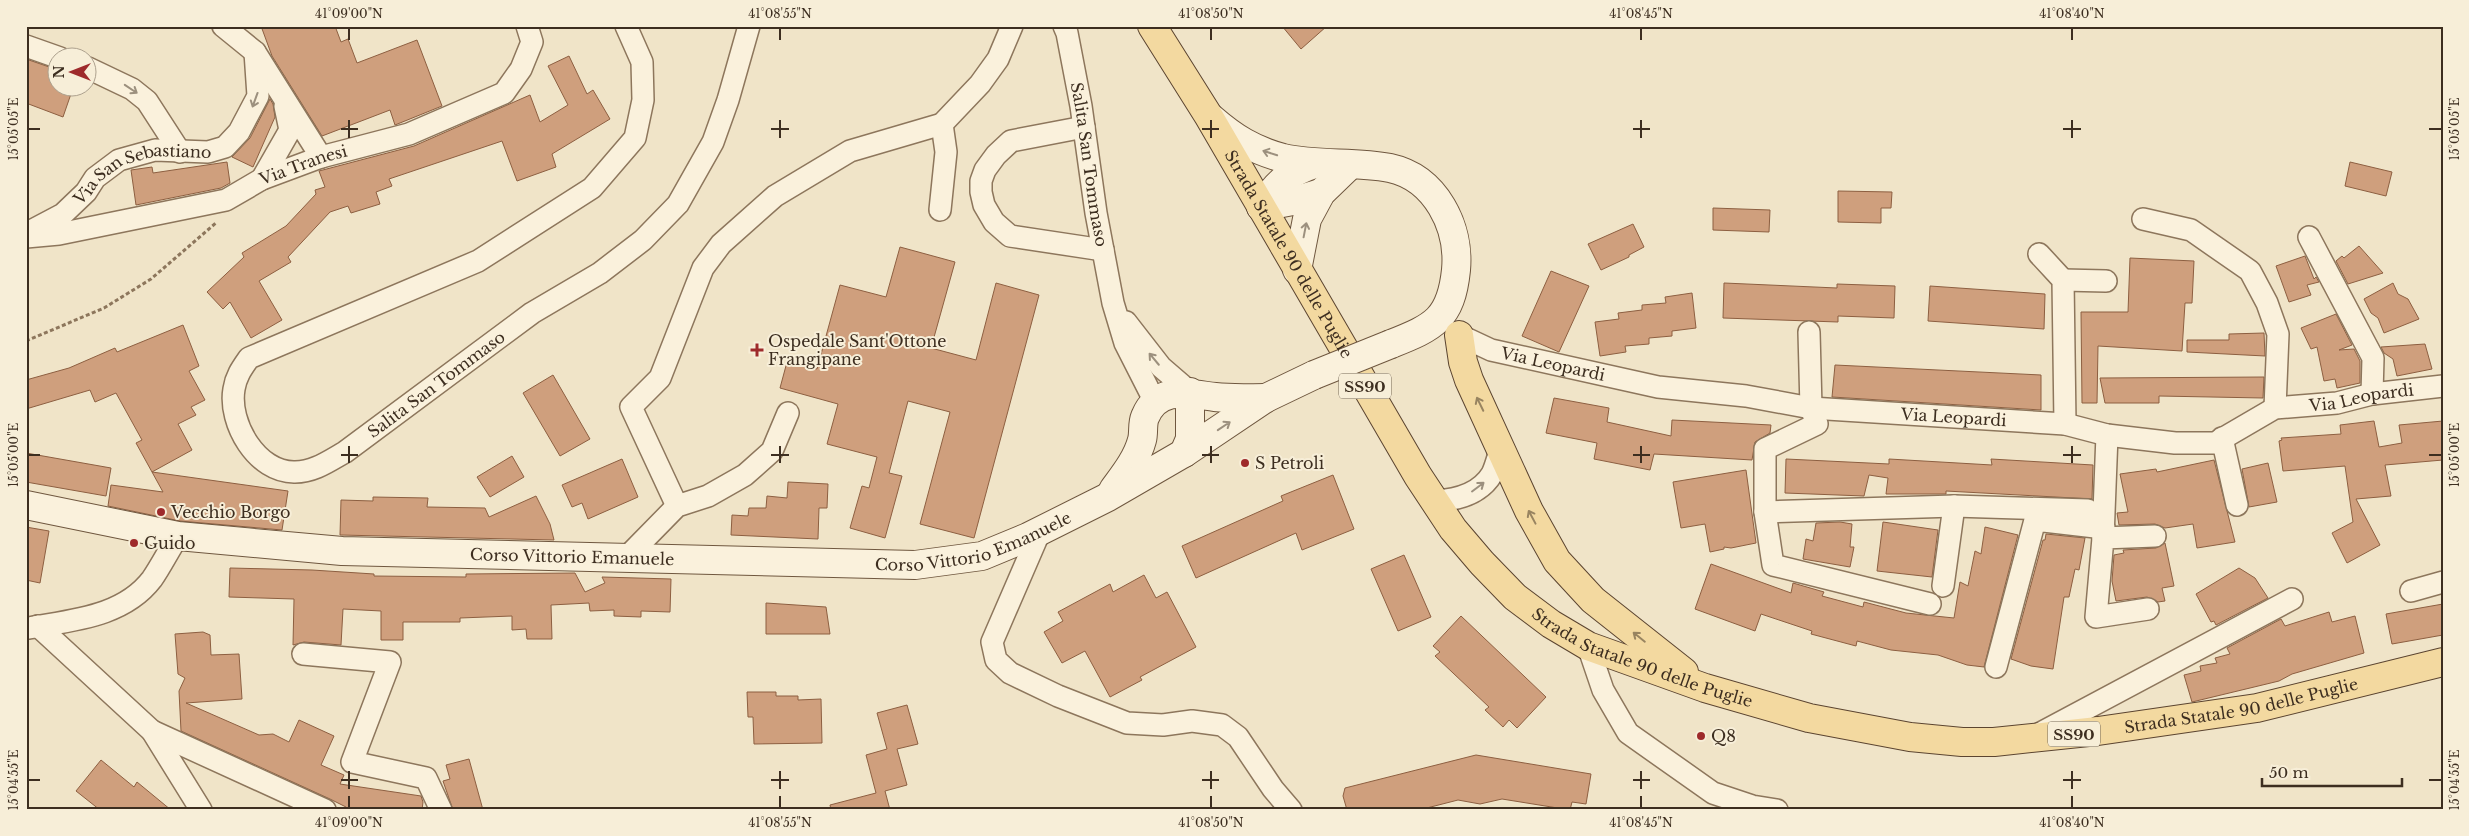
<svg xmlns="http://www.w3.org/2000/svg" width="2469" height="836" font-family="'Libre Baskerville',serif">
	<rect width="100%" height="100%" fill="#f0e4c8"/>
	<!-- building -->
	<path fill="#cf9f7d" stroke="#8d5f41" d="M261 26H335L341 42 348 39 357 63 417 40 442 106 395 125 390 110 322 136 272 56Z
		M1282 26H1327L1301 49Z
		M569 56 587 94 593 90 610 119 552 154 556 167 517 181 502 141 389 179 392 186 376 192 380 204 351 213 348 206 330 212 288 257 291 262 259 281 282 320 251 338 230 302 223 309 207 292 244 257 242 253 286 226 316 194 315 190 325 187 319 171 414 146 530 95 540 122 568 105 548 66Z
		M26 59 58 70V88H73L63 117 26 103Z
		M270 99 273 104 275 117 253 167 232 157 250 138Z
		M227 162 230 183 221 188 136 205 131 170 152 167 153 173Z
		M2350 162 2392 172 2386 196 2345 186Z
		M1838 191 1892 192 1891 208H1881V223L1838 222Z
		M1713 208 1770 210 1769 232 1713 230Z
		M1633 224 1644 247 1629 255V257L1601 270 1588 244Z
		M2359 246 2383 273 2348 284 2336 261 2342 256 2344 258Z
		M900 247 955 262 931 348 976 360 996 283 1039 295 974 538 920 524 950 412 908 401 889 473 902 476 885 538 850 528 862 486 869 488 877 457 827 444 838 404 780 388 787 362 817 369 840 285 886 297Z
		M2305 256 2314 279 2316 277 2319 282 2307 285 2311 295 2289 302 2276 266Z
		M2130 258 2194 261 2192 303H2185L2182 351 2098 346 2097 403H2082L2081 312H2128Z
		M1551 271 1589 286 1559 352 1522 336Z
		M1724 283 1837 288V284L1895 286 1894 318 1838 316V322L1723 318Z
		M2393 283 2398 294 2408 299 2419 319 2384 333 2378 318 2371 313 2364 299Z
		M1930 286 2045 294 2044 329 1928 321Z
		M1692 293 1696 328 1672 331V336L1649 338V344L1625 346 1626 352 1600 356 1595 322 1619 319 1618 313 1642 310V305L1666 303 1665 297Z
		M2336 314 2352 345 2339 350 2354 349 2360 361V383L2337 388 2335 379 2324 381 2317 347 2311 349 2301 328Z
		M183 325 199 366 189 371 205 400 191 407 196 415 178 424 192 450 152 472 136 443 142 440 116 393 95 402 90 390 26 409V380L69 368 115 348 117 352Z
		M2264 333 2265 356 2187 352V340H2229V334Z
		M2425 344 2432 369 2397 376 2393 359 2384 353 2381 347Z
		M1835 365 2041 375V410L1832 397Z
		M553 375 590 439 560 456 523 393Z
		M2264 377 2263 398 2159 396V403H2105L2100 378Z
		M1554 398 1609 408 1607 422 1671 436 1672 420 1771 425 1770 433 1755 442 1752 460 1654 454 1650 470 1594 459 1597 443 1546 433Z
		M2374 421 2379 447 2402 443 2399 425 2443 421V460L2385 465 2391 496 2356 499 2380 545 2347 563 2332 533 2353 522 2345 466 2283 471 2279 441 2282 440 2281 438 2341 434 2340 425Z
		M26 453 111 468 106 496 26 482Z
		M512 456 524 477 490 497 477 477Z
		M622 459 638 497 588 519 582 503 572 507 562 485Z
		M1786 459 1889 464V459L1992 465 1991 459 2093 465 2092 499 1946 491V494H1886L1888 478 1869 475 1864 496 1785 493Z
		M2214 460 2235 542 2197 548 2193 524 2165 528 2155 524 2119 525 2117 513 2128 512 2120 474 2156 469 2157 472Z
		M2268 463 2277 502 2249 507 2242 469Z
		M1746 470 1756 543 1731 548 1724 547V549L1710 552 1705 524 1681 528 1673 482Z
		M152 472 288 491 282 530 180 521 108 506 111 485 163 492Z
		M1333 475 1354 529 1302 550 1296 533 1196 578 1182 546 1283 501 1281 496Z
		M788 482 828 484 827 508H819L818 539 731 535 732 515 748 516 749 508H766L767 496 787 498Z
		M536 496 550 524 554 540 340 535 341 500 373 501V497L428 498 427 507 485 508 489 517Z
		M1840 522 1852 524 1850 547H1854L1850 567 1803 559 1806 539 1813 541 1816 523Z
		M1883 522 1938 530 1932 577 1877 571Z
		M26 527 49 531 40 583 26 580Z
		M1985 527 2018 535 1984 667 1967 665 1938 655 1891 650 1857 641 1856 646 1811 634 1812 631 1761 614 1755 631 1695 609 1711 564 1791 593 1793 583 1824 592 1822 596 1863 607 1864 602 1906 613 1954 618 1960 582 1968 586 1975 551 1981 554Z
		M2046 534 2085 538 2079 570 2075 569 2069 597H2064L2053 669 2031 666 2011 659 2043 540H2045Z
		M2165 543 2174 586 2162 588 2165 601 2158 602 2147 597 2116 601 2112 581 2114 555 2124 553 2123 550 2156 548Z
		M1404 555 1431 617 1398 631 1371 569Z
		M230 568 312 570 374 574V576L466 577V574L575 573 585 592 605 583 602 577 671 579 670 612 641 611V617L614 616V610L590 611 589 603 551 605 552 639H527L526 629 512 630V616L460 618V622H403V640H381V611L343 609 341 645 304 642 293 645 294 599 229 597Z
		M2239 568 2255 578 2268 598 2216 625 2214 621 2211 622 2196 594Z
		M1144 575 1156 598 1167 592 1196 647 1140 677 1142 680 1110 697 1085 651 1062 663 1044 632 1063 621 1058 612 1110 584 1113 592Z
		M766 603 826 607 830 634H766Z
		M2443 604V635L2392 644 2386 614Z
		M2329 612 2332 622 2355 616 2364 653 2292 674 2279 681 2192 702 2184 675 2201 671 2200 666 2217 663 2215 658 2230 654 2227 648 2281 619 2285 626Z
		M1461 616 1546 697 1517 728 1509 720 1503 727 1485 710 1489 707 1435 656 1440 652 1433 646Z
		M203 632 210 635 211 655 239 654 242 699 186 703 259 735 273 734 289 742 299 720 334 736 321 765 344 775 340 784 421 796 423 802 422 810H345L346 807 330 799 181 731 179 691 185 678 178 674 175 634Z
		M747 692H776V696H798V700L821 699 822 743 754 744 753 717H748Z
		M907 705 918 744 897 749 907 785 885 791 890 810H831L830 805 876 793 866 755 887 749 877 713Z
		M1476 755 1591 774 1586 804 1572 802 1570 810 1502 799 1480 804 1458 800 1419 810H1347L1343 796 1345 788Z
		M469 759 483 810H453L443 781 450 779 446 765Z
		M101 760 134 787 137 782 171 810H100L76 791Z"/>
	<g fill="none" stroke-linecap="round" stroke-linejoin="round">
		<defs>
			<g id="street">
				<path d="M223 26 255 52 321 157"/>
				<path id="s1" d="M626 26 642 62 643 100 635 138 592 188 478 261 249 358C242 368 236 376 234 389 228 423 257 473 295 472 314 472 329 461 345 452L532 313 600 273 643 240 678 204 713 142 728 100 749 26"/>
				<path id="s2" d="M1064 26 1067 33 1081 106 1096 213 1113 303 1125 343 1155 402"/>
				<path d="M26 46 60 58"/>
				<path d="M88 68 132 89 147 101 180 152"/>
				<path d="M1084 127 1011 141 996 155 985 170 981 181V192L984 205 994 222 1010 236 1103 250"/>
				<path d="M262 179 290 130 285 106"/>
				<path d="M940 210 946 152 942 124"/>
				<path d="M2143 219 2191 230 2250 271 2267 303 2278 334 2275 408"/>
				<path id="s3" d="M27 233 63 214 86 192 95 178 119 160 155 150 208 152 225 147 239 132 258 96 255 52"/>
				<path id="s4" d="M26 237 59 234 226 200 262 179 321 157 409 134 504 93 521 69 532 42 527 26"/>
				<path d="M2309 237 2373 358 2372 394"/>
				<path d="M2039 254 2063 280 2065 424"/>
				<path d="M2063 280 2106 281"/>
				<path d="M1126 322 1161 367 1190 392"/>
				<path d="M1809 332 1811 408 1817 424 1765 449V512L1773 565 1930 604"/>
				<path id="s5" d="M1459 335 1491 350 1658 387 1746 396 1811 408 2065 424 2107 435 2175 443H2215L2275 408 2337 403 2372 394 2443 386"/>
				<path d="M2222 438 2237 505"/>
				<path d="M1435 501C1456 500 1480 494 1492 474 1496 466 1498 456 1501 448"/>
				<path d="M677 506 631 407 660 378 703 268 721 244 775 196 850 151 942 124 980 84 998 59 1012 26"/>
				<path d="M1765 512 1954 506 2088 510"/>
				<path d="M1040 531 992 642 996 660 1010 673 1058 696 1127 723 1163 725 1192 721 1222 725 1238 737 1273 789 1291 810"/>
				<path d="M2103 538 2107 435"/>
				<path d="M627 557 677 506 708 496 745 475 772 451 788 413"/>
				<path d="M1943 586 1954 506"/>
				<path d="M2411 591 2443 582"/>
				<path d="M2148 609 2096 617 2103 538 2155 536"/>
				<path d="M38 626 152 731 201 810"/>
				<path d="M29 628C72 620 123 617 152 579 161 566 169 550 178 536"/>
				<path d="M1588 646 1603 690 1628 733 1713 793 1752 806 1777 810"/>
				<path d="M303 654 390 662 352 762 426 778 441 810"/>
				<path d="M1996 667 2035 520 2104 528"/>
				<path d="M152 731 325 810"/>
				<path d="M2037 735 2292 599"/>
			</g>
			<g id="secondary">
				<path d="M1211 118C1234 138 1253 150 1283 158 1318 166 1355 161 1390 168 1436 178 1460 227 1456 270 1451 319 1434 327 1391 344"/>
				<path d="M1261 207C1278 181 1288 173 1317 163"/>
				<path d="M1261 207 1298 200 1321 193"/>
				<path d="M1297 270 1307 219 1321 193 1350 165"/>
				<path d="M1184 453 1190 439V392"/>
				<path d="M1113 490C1124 475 1137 459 1142 440 1144 433 1142 424 1145 417 1158 385 1189 394 1215 397 1232 399 1249 398 1266 398"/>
				<path id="s6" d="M26 505 178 536 342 551 915 565 982 556 1028 537 1108 497 1184 453 1266 398 1314 375"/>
			</g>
			<g id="primary">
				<path id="s7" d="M1152 26 1208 115 1418 476 1453 529 1482 563 1515 597 1551 624 1588 646 1705 688 1809 718 1910 737 1962 742H1994L2098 731 2257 708 2443 662"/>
				<path d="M1459 335 1463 362 1469 380 1529 511 1557 561 1593 600 1684 672"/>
			</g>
		</defs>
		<!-- street casing -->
		<use href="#street" stroke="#8d765c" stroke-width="24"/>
		<!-- secondary casing -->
		<use href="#secondary" stroke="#6f573f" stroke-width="30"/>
		<!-- primary casing -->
		<use href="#primary" stroke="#5b4430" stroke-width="30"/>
		<!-- path -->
		<path stroke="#8d765c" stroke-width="3" stroke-dasharray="4 2.5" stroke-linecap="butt" d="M26 341 104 308 151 279 217 222"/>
		<!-- street -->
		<use href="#street" stroke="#faf1dc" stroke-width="21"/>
		<!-- secondary -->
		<use href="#secondary" stroke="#faf1dc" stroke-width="28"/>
		<!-- primary -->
		<use href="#primary" stroke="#f3d9a0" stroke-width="28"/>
		<defs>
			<path id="secondary-bridge" d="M1314 375 1391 344"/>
		</defs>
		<!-- secondary-bridge casing -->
		<use href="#secondary-bridge" stroke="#6f573f" stroke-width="30" stroke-linecap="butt"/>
		<!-- secondary-bridge -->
		<use href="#secondary-bridge" stroke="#faf1dc" stroke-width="28"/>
	</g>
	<!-- one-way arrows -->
	<defs><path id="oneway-shaft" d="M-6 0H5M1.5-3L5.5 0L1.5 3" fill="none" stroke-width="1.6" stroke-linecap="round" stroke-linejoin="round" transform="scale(1.25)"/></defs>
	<g stroke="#9c907e">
		<use href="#oneway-shaft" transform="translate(131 89) rotate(34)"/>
		<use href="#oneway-shaft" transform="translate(255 100) rotate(110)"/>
		<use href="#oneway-shaft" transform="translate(1270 153) rotate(-162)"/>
		<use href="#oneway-shaft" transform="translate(1305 230) rotate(-79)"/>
		<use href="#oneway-shaft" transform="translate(1154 359) rotate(-130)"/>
		<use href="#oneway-shaft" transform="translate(1224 426) rotate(-34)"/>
		<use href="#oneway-shaft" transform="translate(1478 487) rotate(-37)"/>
	</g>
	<g stroke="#988460">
		<use href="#oneway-shaft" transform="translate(1480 404) rotate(-116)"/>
		<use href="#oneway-shaft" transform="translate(1532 517) rotate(-118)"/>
		<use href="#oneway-shaft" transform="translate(1639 637) rotate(-141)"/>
	</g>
	<!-- ticks -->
	<path fill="none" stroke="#3d2e20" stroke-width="2" d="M349 28V40M780 28V40M1211 28V40M1641 28V40M2072 28V40M349 120V138M780 120V138M1211 120V138M1641 120V138M2072 120V138M28 129H40M341 129H358M771 129H789M1202 129H1219M1633 129H1650M2063 129H2081M2429 129H2442M349 446V463M780 446V463M1211 446V463M1641 446V463M2072 446V463M28 455H40M341 455H358M771 455H789M1202 455H1219M1633 455H1650M2063 455H2081M2429 455H2442M349 771V789M780 771V789M1211 771V789M1641 771V789M2072 771V789M28 780H40M341 780H358M771 780H789M1202 780H1219M1633 780H1650M2063 780H2081M2429 780H2442M349 796V808M780 796V808M1211 796V808M1641 796V808M2072 796V808"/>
	<!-- markers -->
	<g fill="#9e2a2b" stroke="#f7eed8" stroke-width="2">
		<path d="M754.5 342.5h5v5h5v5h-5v5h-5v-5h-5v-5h5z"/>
		<circle cx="1245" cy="463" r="5"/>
		<circle cx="161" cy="512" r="5"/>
		<circle cx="134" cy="543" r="5"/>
		<circle cx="1701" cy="736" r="5"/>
	</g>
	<g text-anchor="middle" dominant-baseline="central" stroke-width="4" stroke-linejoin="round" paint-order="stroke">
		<!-- shield labels -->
		<g fill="#f7eed8" stroke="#756857" stroke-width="1">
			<rect x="1339" y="373.5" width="52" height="25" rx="4"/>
			<rect x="2048" y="721.5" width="52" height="25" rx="4"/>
		</g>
		<g font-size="15" font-weight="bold" fill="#3d2e20">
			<text x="1365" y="386">SS90</text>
			<text x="2074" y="734">SS90</text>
		</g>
		<!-- street labels -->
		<g font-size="16" fill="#3d2e20" stroke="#f7eed8">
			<text stroke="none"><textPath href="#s2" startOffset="141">Salita San Tommaso</textPath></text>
			<text stroke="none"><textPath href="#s4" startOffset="289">Via Tranesi</textPath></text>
			<text stroke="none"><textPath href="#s3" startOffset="136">Via San Sebastiano</textPath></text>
			<text stroke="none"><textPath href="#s7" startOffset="266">Strada Statale 90 delle Puglie</textPath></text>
			<text stroke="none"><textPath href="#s5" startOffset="99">Via Leopardi</textPath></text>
			<text stroke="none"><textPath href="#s1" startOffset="884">Salita San Tommaso</textPath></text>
			<text stroke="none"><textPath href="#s5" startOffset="924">Via Leopardi</textPath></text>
			<text stroke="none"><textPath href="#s5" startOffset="504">Via Leopardi</textPath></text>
			<text stroke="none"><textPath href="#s6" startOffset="955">Corso Vittorio Emanuele</textPath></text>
			<text stroke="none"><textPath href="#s6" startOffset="550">Corso Vittorio Emanuele</textPath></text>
			<text stroke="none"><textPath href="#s7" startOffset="821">Strada Statale 90 delle Puglie</textPath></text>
			<text stroke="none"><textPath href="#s7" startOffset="1436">Strada Statale 90 delle Puglie</textPath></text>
		</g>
		<!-- poi labels -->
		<g font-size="16" fill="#3d2e20" stroke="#f7eed8" text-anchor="start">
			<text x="768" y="341">Ospedale Sant'Ottone<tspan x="768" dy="18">Frangipane</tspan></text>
			<text x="1255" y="463">S Petroli</text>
			<text x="171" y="512">Vecchio Borgo</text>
			<text x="144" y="543">Guido</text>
			<text x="1711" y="736">Q8</text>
		</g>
	</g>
	<!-- border -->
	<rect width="2469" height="836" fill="none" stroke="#f7eed8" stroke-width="55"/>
	<!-- north arrow -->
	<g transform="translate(72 72) rotate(270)"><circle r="24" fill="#f7eed8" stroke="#ada18e"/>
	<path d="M0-4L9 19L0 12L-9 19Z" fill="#9e2a2b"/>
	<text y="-8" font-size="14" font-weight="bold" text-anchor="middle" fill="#3d2e20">N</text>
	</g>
	<!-- scale -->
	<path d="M2262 778v8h140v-8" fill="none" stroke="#3d2e20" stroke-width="2.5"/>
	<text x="2269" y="778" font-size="15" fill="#3d2e20" stroke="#f7eed8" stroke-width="4" paint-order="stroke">50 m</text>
	<rect x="28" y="28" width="2414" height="780" fill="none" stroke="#3d2e20" stroke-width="2"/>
	<g font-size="12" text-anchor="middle" fill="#3d2e20">
		<text x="349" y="18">41°09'00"N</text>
		<text x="780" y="18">41°08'55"N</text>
		<text x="1211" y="18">41°08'50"N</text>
		<text x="1641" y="18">41°08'45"N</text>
		<text x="2072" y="18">41°08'40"N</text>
		<text transform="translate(2455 129) rotate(-90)" y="4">15°05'05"E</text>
		<text transform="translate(14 129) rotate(-90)" y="4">15°05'05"E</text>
		<text transform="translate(2455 455) rotate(-90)" y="4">15°05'00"E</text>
		<text transform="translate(14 455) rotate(-90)" y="4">15°05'00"E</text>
		<text transform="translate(2455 780) rotate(-90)" y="4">15°04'55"E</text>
		<text transform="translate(14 780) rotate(-90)" y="4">15°04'55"E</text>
		<text x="349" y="827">41°09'00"N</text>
		<text x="780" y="827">41°08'55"N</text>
		<text x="1211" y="827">41°08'50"N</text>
		<text x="1641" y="827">41°08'45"N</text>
		<text x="2072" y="827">41°08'40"N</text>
	</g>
</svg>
